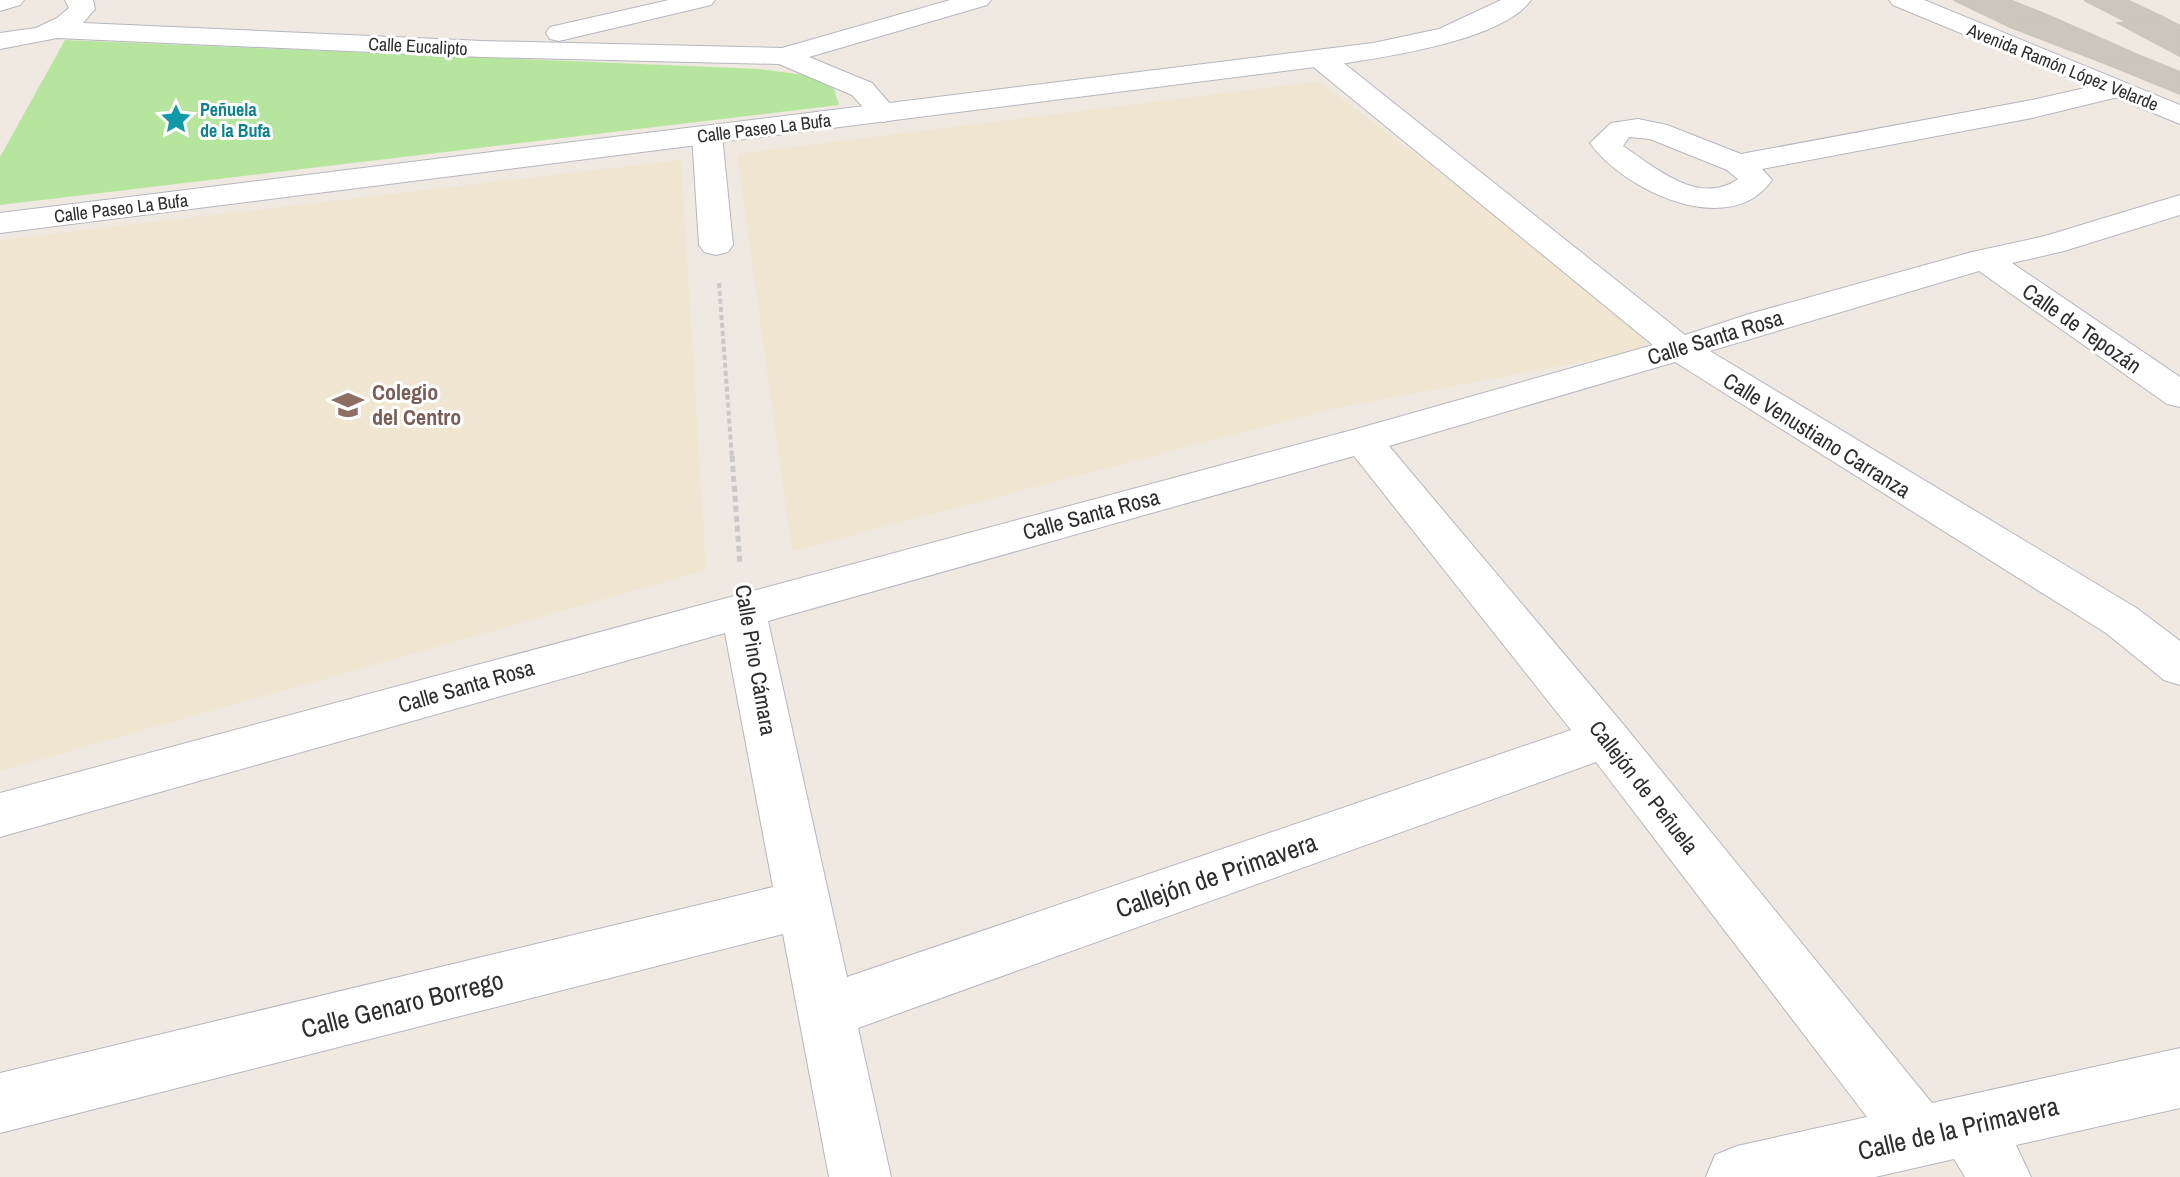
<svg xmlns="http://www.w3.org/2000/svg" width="2180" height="1177" font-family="'Archivo Narrow',sans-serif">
	<rect width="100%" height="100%" fill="#efe9e1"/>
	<!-- education -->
	<path fill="#f0e6d1" d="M1319 81 1648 332 1641 351 1336 408 792 551 737 154Z
		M681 160 706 570 0 771V240Z"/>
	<!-- green -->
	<path fill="#b6e59e" d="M65 40 760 69 811 76 834 89 839 105 0 205V157Z"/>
	<!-- building -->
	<path fill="#cbc7bf" stroke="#cbc5ba" stroke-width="2" d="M1954 0H2010L2047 15 2010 27Z
		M2084 0H2127L2161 16 2127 22Z
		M2047 15 2138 55 2109 65 2010 27Z
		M2161 16 2180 26V56L2118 23Z
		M2138 55 2180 72V94L2109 65Z"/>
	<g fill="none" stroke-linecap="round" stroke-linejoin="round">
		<defs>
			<path id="minor" d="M0 0H24L20 5 0 11Z
				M65 0H93L95 9 83 23 482 41 782 48 950 0H991L987 5 809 57 872 83 898 113 894 119 884 122 874 119 852 95 779 64 482 57 57 38 0 49V33L36 28 57 18 69 8Z
				M669 0H715L711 5 559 41 550 39 546 33 550 27Z
				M1321 51 1331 53 1685 335 1749 314 1972 252 2045 236 2180 195V215L2064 251 2012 263 2180 377V407L2167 404 1979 271 1710 351 2138 609 2180 641V685L2164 680 2106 633 1675 362 1389 446 1623 724 1932 1103 2180 1048V1108L2016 1145 2031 1177H1965L1954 1159 1875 1177H1706L1715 1155 1737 1146 1867 1117 1596 762 858 1028 891 1177H829L783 934 0 1133V1073L773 887 725 633 0 837V793L1356 429 1653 345 1311 65 1307 59 1311 53ZM1354 456 1571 730 847 977 768 621Z
				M2116 81 2126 83 2130 89 2126 95 2032 118 1762 169 1772 180C1730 241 1623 190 1590 143L1611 123 1638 119 1667 125 1741 154 2032 100ZM1629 137 1650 139 1727 170 1738 179C1699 207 1655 167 1623 146Z
				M707 126 717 129 722 135 733 245 728 252 716 255 704 252 699 245 692 135 697 129Z"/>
			<path id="tertiary" d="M1501 0H1531C1504 39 1392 56 1347 63L0 233V213L1373 43 1439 29Z
				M1889 0H1924L2180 105V124L1893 5Z"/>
		</defs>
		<!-- minor casing -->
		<use href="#minor" stroke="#b4b7c1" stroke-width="2"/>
		<!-- tertiary casing -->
		<use href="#tertiary" stroke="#b4b7c1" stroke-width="2"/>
		<!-- path-far1 -->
		<path stroke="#c9c9c9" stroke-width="4" stroke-dasharray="5 3" stroke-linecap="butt" d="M719 283 732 458"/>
		<!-- path -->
		<path stroke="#c9c9c9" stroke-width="5" stroke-dasharray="6 4" stroke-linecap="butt" d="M732 456 740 564"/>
		<!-- minor -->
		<use href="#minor" fill="#fff" fill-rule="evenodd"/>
		<!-- tertiary -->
		<use href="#tertiary" fill="#fff" fill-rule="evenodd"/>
	</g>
	<!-- icons -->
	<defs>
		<symbol id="sight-bare" viewBox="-9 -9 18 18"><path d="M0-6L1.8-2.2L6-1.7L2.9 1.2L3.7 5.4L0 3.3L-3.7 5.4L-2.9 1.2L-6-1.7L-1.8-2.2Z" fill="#0f9aa8" stroke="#fff" stroke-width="2.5" paint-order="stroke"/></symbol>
		<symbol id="school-bare" viewBox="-9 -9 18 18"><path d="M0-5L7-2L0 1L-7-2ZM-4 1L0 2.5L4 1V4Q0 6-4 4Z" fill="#8d6e63" stroke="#fff" stroke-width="2.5" paint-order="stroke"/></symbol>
	</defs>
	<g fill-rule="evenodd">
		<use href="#sight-bare" x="154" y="97" width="44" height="44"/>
		<use href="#school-bare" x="326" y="383" width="44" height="44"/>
	</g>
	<g text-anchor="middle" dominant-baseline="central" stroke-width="6" stroke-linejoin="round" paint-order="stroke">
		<!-- far-street labels -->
		<g font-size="18" fill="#2e2e2e" stroke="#fff">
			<text transform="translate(418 46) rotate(3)">Calle Eucalipto</text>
			<text transform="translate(2063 67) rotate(22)">Avenida Ramón López Velarde</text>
			<text transform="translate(764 128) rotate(-7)">Calle Paseo La Bufa</text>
			<text transform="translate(121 208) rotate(-7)">Calle Paseo La Bufa</text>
		</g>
		<!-- far-culture labels -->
		<g font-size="18" font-weight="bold" fill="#0d838f" stroke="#fff" text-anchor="start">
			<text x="200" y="109">Peñuela<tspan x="200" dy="21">de la Bufa</tspan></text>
		</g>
		<!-- street labels -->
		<g font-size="22" fill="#2e2e2e" stroke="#fff">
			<text transform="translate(2082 328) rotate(35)">Calle de Tepozán</text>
			<text transform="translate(1715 337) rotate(-17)">Calle Santa Rosa</text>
			<text transform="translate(1817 435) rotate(32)">Calle Venustiano Carranza</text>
			<text transform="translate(1091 514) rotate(-15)">Calle Santa Rosa</text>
			<text transform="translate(756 660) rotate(80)">Calle Pino Cámara</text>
			<text transform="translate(466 686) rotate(-16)">Calle Santa Rosa</text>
			<text transform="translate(1644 787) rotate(52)">Callejón de Peñuela</text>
		</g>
		<!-- education labels -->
		<g font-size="22" font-weight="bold" fill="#785e54" stroke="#fff" text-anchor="start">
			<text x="372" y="392">Colegio<tspan x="372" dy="25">del Centro</tspan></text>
		</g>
		<!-- near-street labels -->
		<g font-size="26" fill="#2e2e2e" stroke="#fff">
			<text transform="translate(1216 875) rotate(-19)">Callejón de Primavera</text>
			<text transform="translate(402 1004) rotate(-14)">Calle Genaro Borrego</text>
			<text transform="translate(1958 1128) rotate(-13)">Calle de la Primavera</text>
		</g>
	</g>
</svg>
